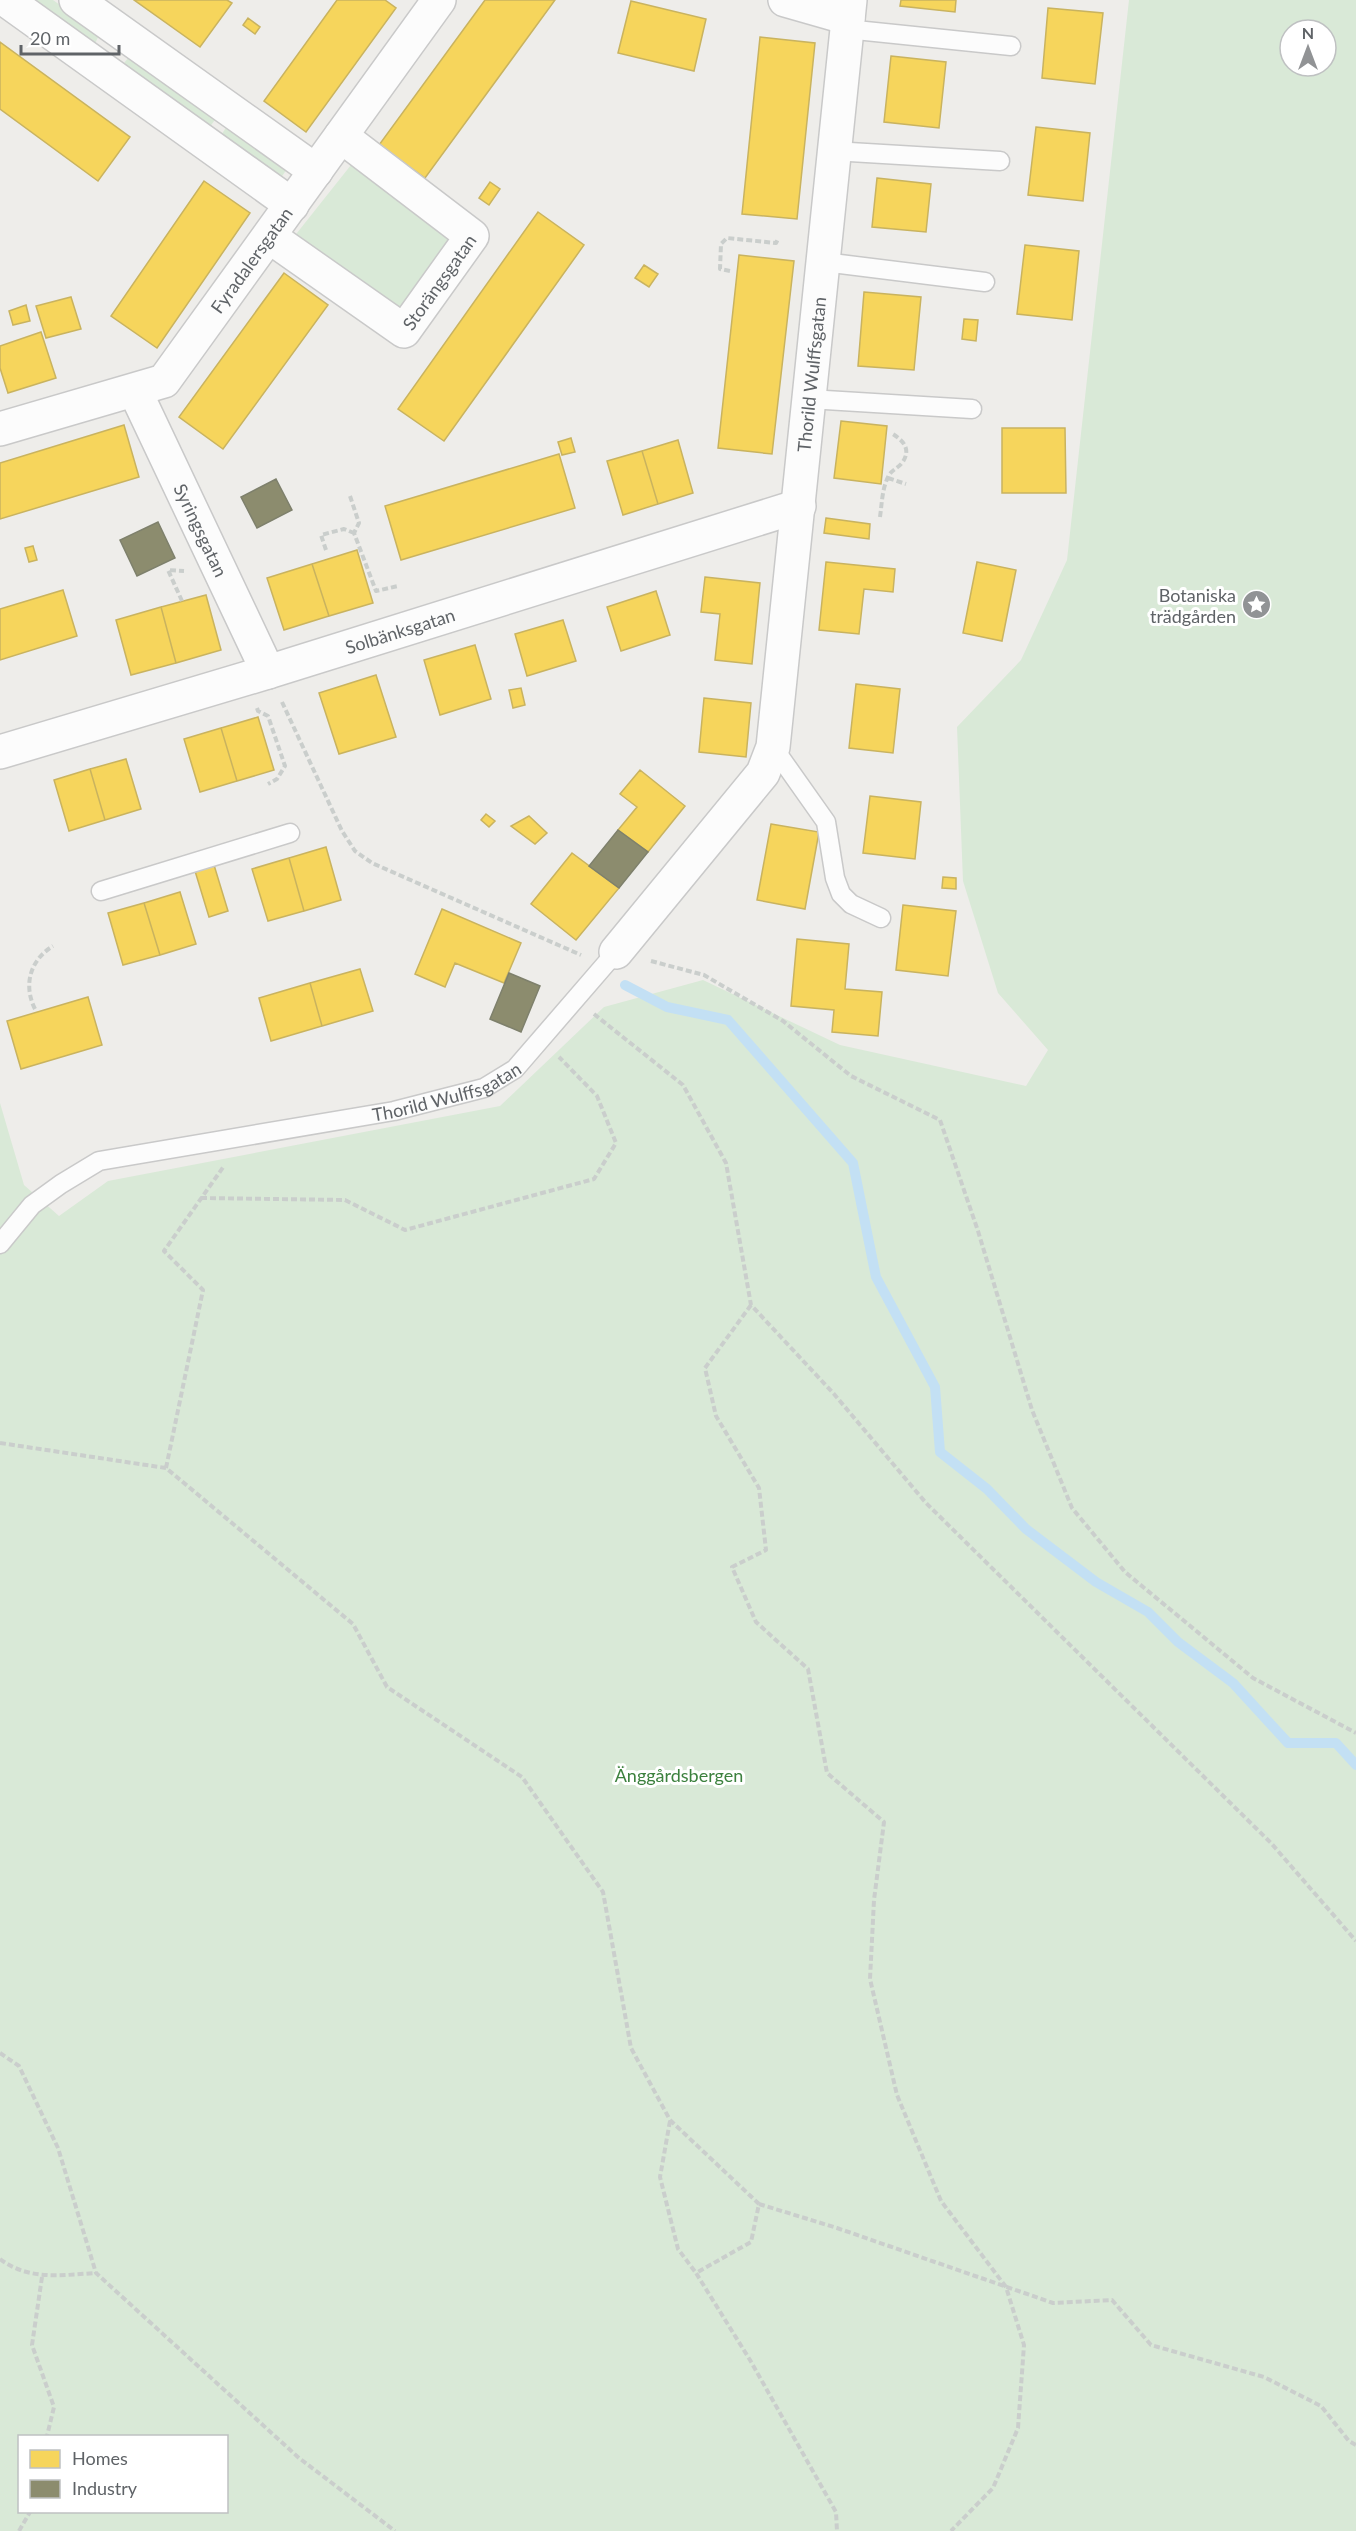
<svg xmlns="http://www.w3.org/2000/svg" width="1356" height="2531" font-family="Lato,sans-serif">
	<rect width="100%" height="100%" fill="#eeedea"/>
	<!-- green -->
	<path fill="#d9e9d7" fill-rule="evenodd" d="M30 0H53L96 31 98 37 95 44Z
		M1129 0H1356V2531H0V1103L24 1185 59 1216 108 1181 500 1106 604 1007 703 980 840 1045 1026 1086 1048 1050 998 993 963 881 957 727 1021 660 1067 560ZM1290 30H1326V66H1290ZM20 2436H226V2512H20Z
		M129 57 217 117 209 128 125 68 124 63Z
		M227 126 287 169 280 179 220 137Z
		M351 165 448 236 447 253 408 307 397 310 293 238Z"/>
	<!-- homes -->
	<path fill="#f6d55c" stroke="#c9b35f" stroke-width="1.5" d="M134 0H227L232 3 200 47Z
		M337 0H385L396 8 306 132 264 101Z
		M485 0H555L425 178 379 145Z
		M901 0H956L955 12 900 6Z
		M631 1 706 19 694 71 618 53Z
		M1048 8 1103 13 1095 84 1042 78Z
		M248 18 260 27 255 34 243 25Z
		M760 37 815 43 797 219 742 214Z
		M0 42 130 137 98 181 0 109Z
		M891 56 946 62 939 128 884 122Z
		M1036 127 1090 133 1083 201 1028 195Z
		M877 178 931 184 926 232 872 227Z
		M204 181 250 213 157 348 111 316Z
		M490 182 500 189 489 205 479 198Z
		M538 212 584 245 444 441 398 409Z
		M1025 245 1079 251 1072 320 1017 314Z
		M739 255 794 261 772 454 718 448Z
		M644 265 658 274 649 287 635 278Z
		M284 273 328 305 223 449 179 417Z
		M864 292 921 297 914 370 858 366Z
		M71 297 81 329 46 338 36 306Z
		M26 305 30 321 13 325 9 311Z
		M964 319 978 320 976 341 962 339Z
		M41 332 56 378 8 393 0 368V346Z
		M841 421 887 426 881 484 834 478Z
		M124 425 139 477 0 519V463Z
		M1002 428H1065L1066 493H1002Z
		M571 438 575 452 562 455 558 442Z
		M678 440 693 493 658 504 642 451Z
		M642 451 658 504 623 515 607 461Z
		M559 454 575 508 401 560 385 506Z
		M826 518 870 524 869 539 824 533Z
		M33 546 37 560 29 562 25 548Z
		M357 550 373 603 329 616 312 564Z
		M826 562 895 569 893 592 864 589 859 634 819 630Z
		M977 562 1016 570 1002 641 963 633Z
		M312 564 329 616 284 630 267 578Z
		M705 577 760 583 752 664 715 660 720 614 701 612Z
		M63 590 77 636 0 660V609Z
		M656 591 670 635 621 651 607 607Z
		M206 595 221 650 176 663 161 607Z
		M161 607 176 663 131 675 116 620Z
		M563 620 576 661 527 676 515 634Z
		M475 645 491 699 440 715 424 660Z
		M376 675 396 737 339 754 319 693Z
		M856 684 900 689 893 753 849 748Z
		M521 688 525 705 513 708 509 690Z
		M704 698 751 703 746 757 699 752Z
		M258 717 274 770 237 781 221 728Z
		M221 728 237 781 200 792 184 739Z
		M126 759 141 809 105 820 90 769Z
		M90 769 105 820 69 831 54 780Z
		M640 770 685 806 648 852 618 830 637 807 620 794Z
		M870 796 921 802 915 859 863 853Z
		M486 814 495 821 489 827 481 820Z
		M529 816 547 833 535 844 511 826Z
		M771 824 819 832 805 909 757 900Z
		M326 847 341 900 304 911 289 858Z
		M572 853 619 888 576 940 531 904Z
		M289 858 304 911 268 921 252 869Z
		M214 865 228 911 209 917 195 871Z
		M943 877 956 878V889L942 888Z
		M180 892 196 944 160 955 144 903Z
		M144 903 160 955 123 965 108 913Z
		M903 905 956 911 948 976 896 970Z
		M442 909 521 943 504 983 455 963 445 987 415 974Z
		M797 939 849 944 845 989 882 992 878 1036 832 1032 834 1010 791 1006Z
		M360 969 373 1011 322 1026 310 983Z
		M310 983 322 1026 271 1041 259 998Z
		M88 997 102 1045 21 1069 7 1021Z"/>
	<!-- industry -->
	<path fill="#8c8c6e" stroke="#7e806c" stroke-width="1.5" d="M276 479 292 510 257 528 241 497Z
		M158 522 175 558 137 576 120 540Z
		M618 830 648 852 619 888 589 866Z
		M509 973 540 986 521 1032 490 1019Z"/>
	<g fill="none" stroke-linecap="round" stroke-linejoin="round">
		<!-- stream -->
		<path stroke="#c3e0f4" stroke-width="10" d="M625 985 667 1007 728 1020 853 1163 876 1277 935 1387 940 1452 987 1489 1026 1529 1096 1582 1148 1612 1178 1642 1233 1683 1288 1743H1336L1356 1765"/>
		<defs>
			<g id="lane">
				<path d="M846 29 1011 46"/>
				<path d="M833 151 1000 161"/>
				<path d="M824 262 985 282"/>
				<path d="M809 399 972 409"/>
				<path d="M773 747 826 822 835 878 841 894 851 904 881 918"/>
				<path d="M101 891 290 833"/>
				<path id="s1" d="M0 1244 32 1205 61 1184 99 1161 394 1111 484 1088 515 1069 616 952"/>
			</g>
			<g id="street">
				<path d="M6 0 292 205"/>
				<path d="M76 0 316 171"/>
				<path d="M785 0 848 18"/>
				<path id="s2" d="M270 237 404 331 472 236 341 136"/>
				<path id="s3" d="M135 391 268 672"/>
				<path id="s4" d="M0 429 164 381 439 0"/>
				<path id="s5" d="M0 752 268 672 799 506"/>
				<path id="s6" d="M616 952 763 773 773 747 850 0"/>
			</g>
		</defs>
		<!-- lane casing -->
		<use href="#lane" stroke="#c9c9c9" stroke-width="21"/>
		<!-- street casing -->
		<use href="#street" stroke="#c9c9c9" stroke-width="36"/>
		<!-- path -->
		<path stroke="#cacecc" stroke-width="4" stroke-dasharray="6 3" stroke-linecap="butt" d="M730 271 720 269 721 244 727 238 776 243 778 239
			M888 478 906 484
			M350 496 359 523 354 533 376 591 398 586
			M880 517C882 503 882 488 889 475 892 470 898 468 902 463 912 449 903 440 891 433
			M326 550 321 535 344 529 354 533
			M182 601 168 570 184 571
			M282 702 342 831 355 851 372 863 581 955
			M257 708 258 711 268 716 285 766 277 779 268 784
			M651 961 704 975 783 1021 851 1076 940 1120 978 1231 1032 1410 1072 1508 1125 1572 1253 1678 1356 1733
			M35 1009C23 985 30 960 53 946
			M594 1014 683 1085 726 1163 751 1305 834 1394 926 1503 1271 1843 1356 1941
			M201 1198 345 1200 405 1230 594 1179 616 1143 597 1096 559 1057
			M751 1305 705 1368 716 1416 759 1488 766 1550 732 1567 756 1622 808 1669 827 1773 884 1822 874 1900 870 1979 897 2095 941 2201 1006 2287 1024 2345 1018 2428 993 2488 951 2531
			M0 1443 166 1468 353 1624 387 1687 522 1777 603 1892 631 2048 670 2120 759 2204 751 2242 696 2273 750 2360 836 2512 837 2531
			M166 1468 203 1290 164 1251 224 1166
			M0 2053 19 2066 58 2148 96 2273 299 2458 395 2531
			M670 2121 660 2177 678 2249 696 2273
			M759 2204 837 2228 1053 2303 1112 2300 1151 2345 1264 2377 1321 2406 1349 2441 1356 2445
			M0 2259C29 2281 62 2275 96 2273
			M42 2277 32 2345 54 2407 47 2436
			M19 2531 30 2512"/>
		<!-- lane -->
		<use href="#lane" stroke="#fcfcfc" stroke-width="18"/>
		<!-- street -->
		<use href="#street" stroke="#fcfcfc" stroke-width="33"/>
	</g>
	<!-- icons -->
	<defs>
		<symbol id="sight-disc" viewBox="-11 -11 22 22"><circle r="9.5" fill="#919395" stroke="#fff"/><path d="M0-6L1.8-2.2L6-1.7L2.9 1.2L3.7 5.4L0 3.3L-3.7 5.4L-2.9 1.2L-6-1.7L-1.8-2.2Z" fill="#fff"/></symbol>
	</defs>
	<g fill-rule="evenodd">
		<use href="#sight-disc" x="1240" y="588" width="33" height="33"/>
	</g>
	<g text-anchor="middle" dominant-baseline="central" stroke-width="6" stroke-linejoin="round" paint-order="stroke">
		<!-- street labels -->
		<g font-size="18" fill="#5f6367" stroke="#fff">
			<text stroke="none"><textPath href="#s4" startOffset="320">Fyradalersgatan</textPath></text>
			<text stroke="none"><textPath href="#s2" startOffset="224">Storängsgatan</textPath></text>
			<text stroke="none"><textPath href="#s6" startOffset="634">Thorild Wulffsgatan</textPath></text>
			<text stroke="none"><textPath href="#s3" startOffset="154">Syringsgatan</textPath></text>
			<text stroke="none"><textPath href="#s5" startOffset="418">Solbänksgatan</textPath></text>
			<text stroke="none"><textPath href="#s1" startOffset="486">Thorild Wulffsgatan</textPath></text>
		</g>
		<!-- poi labels -->
		<g font-size="18" fill="#5f6367" stroke="#fff" text-anchor="end">
			<text x="1236" y="595">Botaniska<tspan x="1236" dy="21">trädgården</tspan></text>
		</g>
		<!-- park labels -->
		<g font-size="18" fill="#3c813e" stroke="#fff">
			<text x="679" y="1775">Änggårdsbergen</text>
		</g>
	</g>
	<!-- legend -->
	<rect x="18" y="2435" width="210" height="78" fill="#ffffff" stroke="#bfc1c2" stroke-width="1.5"/>
	<rect x="30" y="2450" width="30" height="18" fill="#f6d55c" stroke="#bfc1c2" stroke-width="1.5"/>
	<text x="72" y="2465" font-size="18" fill="#5f6367">Homes</text>
	<rect x="30" y="2480" width="30" height="18" fill="#8c8c6e" stroke="#bfc1c2" stroke-width="1.5"/>
	<text x="72" y="2495" font-size="18" fill="#5f6367">Industry</text>
	<!-- north arrow -->
	<g transform="translate(1308 48)"><circle r="28" fill="#ffffff" stroke="#bfc1c2" stroke-width="1.5"/>
	<path d="M0-4.5L10 22L0 15L-10 22Z" fill="#919395"/>
	<text y="-9" font-size="16" font-weight="bold" text-anchor="middle" fill="#5f6367">N</text>
	</g>
	<!-- scale -->
	<path d="M21 45v9h98v-9" fill="none" stroke="#5f6367" stroke-width="3"/>
	<text x="30" y="45" font-size="18" fill="#5f6367" stroke="#ffffff" stroke-width="4.5" paint-order="stroke">20 m</text>
</svg>
